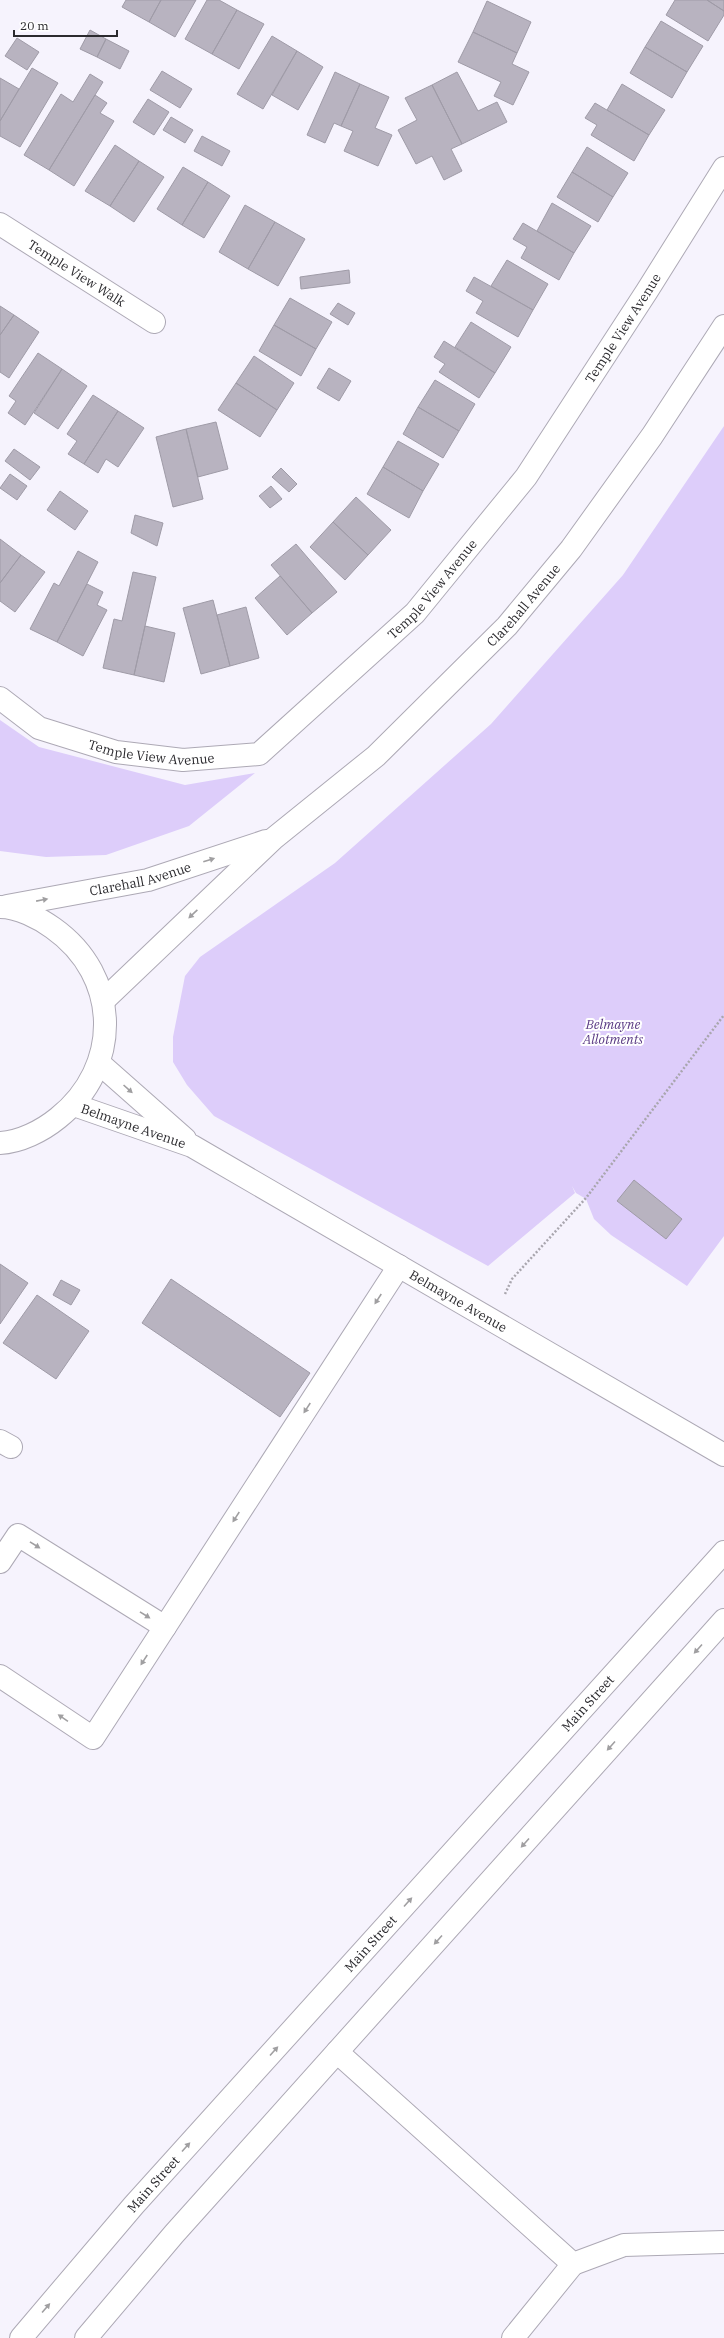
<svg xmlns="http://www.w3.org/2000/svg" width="724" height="2338" font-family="'IBM Plex Serif',serif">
	<rect width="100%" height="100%" fill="#f6f3fd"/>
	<!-- green -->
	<path fill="#ddcdfa" d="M724 426V1236L687 1286 611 1235 594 1219 586 1199 576 1193 572 1186 575 1193 488 1266 214 1116 187 1085 173 1062V1037L185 976 200 957 335 863 491 724 623 575Z
		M0 720 39 747 185 785 255 773 189 826 106 855 46 857 0 851Z"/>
	<!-- building -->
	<path fill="#b8b3c0" stroke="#9f9ba7" d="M126 0H161L149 22 122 7Z
		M161 0H196L175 37 149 22Z
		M207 0H219L237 10 212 54 185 39Z
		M675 0H707L724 11V15L708 41 666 15Z
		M707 0H724V11Z
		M487 1 531 22 517 53 473 32Z
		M237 10 264 24 239 69 212 54Z
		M661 21 703 46 687 72 645 47Z
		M90 30 106 39 97 57 80 49Z
		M473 32 517 53 512 64 529 72 513 105 494 96 501 82 458 62Z
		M272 36 297 51 263 109 237 94Z
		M17 38 39 52 27 70 5 56Z
		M106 39 129 51 120 69 97 57Z
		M645 47 687 72 672 98 630 73Z
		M297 51 323 67 298 110 272 95Z
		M32 68 58 83 20 147 0 136V121Z
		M162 71 192 89 180 108 150 90Z
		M335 72 360 84 341 126 334 123 325 143 307 135Z
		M457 72 478 111 497 102 507 122 462 144 432 85Z
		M90 74 103 82 49 170 24 155 61 94 73 102Z
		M0 78 19 89 0 121Z
		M360 84 389 97 375 128 392 135 378 166 344 151 353 131 341 126Z
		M622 84 665 110 649 135 607 110Z
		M432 85 462 144 451 149 462 171 444 180 432 156 416 164 398 130 417 120 405 98Z
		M95 95 107 103 100 113 114 121 74 186 49 170Z
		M148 99 169 112 154 135 133 122Z
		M595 103 649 135 634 161 591 135 597 125 585 118Z
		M171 117 193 130 185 143 163 130Z
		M202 136 230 151 222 166 194 151Z
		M115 145 139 161 110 206 85 191Z
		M587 147 628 173 613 197 572 172Z
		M139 161 164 177 134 222 110 206Z
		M183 167 208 182 182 225 157 209Z
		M572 172 613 197 598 222 557 197Z
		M208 182 230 196 204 238 182 225Z
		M552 203 591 226 574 253 537 231Z
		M245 205 275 222 248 269 219 252Z
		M275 222 305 239 278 286 248 269Z
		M523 223 574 253 559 280 521 258 527 247 513 239Z
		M507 260 548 284 533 310 491 286Z
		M349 270 350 283 301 289 300 277Z
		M474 277 533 310 518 337 476 313 483 301 466 291Z
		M290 298 332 322 316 349 274 325Z
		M338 303 355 313 348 325 330 314Z
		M0 306 14 315 0 335Z
		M14 315 39 332 9 378 0 372V335Z
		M471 322 511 347 495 373 455 347Z
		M274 325 316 349 301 376 259 351Z
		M444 341 495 373 479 398 439 372 445 364 434 357Z
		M38 353 62 369 25 425 8 413 16 401 9 396Z
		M254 356 294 383 277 410 236 383Z
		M329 368 351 381 339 401 317 388Z
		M62 369 87 386 58 429 34 413Z
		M435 380 475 404 459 431 418 407Z
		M236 383 277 410 260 437 218 410Z
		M93 395 118 411 84 464 68 454 77 441 67 434Z
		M418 407 459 431 443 458 403 434Z
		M118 411 144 428 118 467 106 459 98 473 84 464Z
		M216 422 228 469 198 477 186 429Z
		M186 429 203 499 173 507 156 437Z
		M398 441 439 464 423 491 383 467Z
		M14 449 40 467 30 480 5 461Z
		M383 467 423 491 409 518 367 494Z
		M281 468 297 484 289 492 272 477Z
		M10 474 27 486 17 500 0 488Z
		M271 486 282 499 270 508 259 496Z
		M60 491 88 511 75 530 47 510Z
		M356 497 391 530 368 555 333 522Z
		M135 515 163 523 157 546 131 533Z
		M333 522 368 555 345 580 310 547Z
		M0 539 21 555 0 583Z
		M296 544 337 592 312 613 271 565Z
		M78 551 98 562 57 642 30 629 54 583 59 586Z
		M21 555 45 572 15 612 0 601V583Z
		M133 572 156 577 134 675 103 668 114 619 122 621Z
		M280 576 312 613 287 635 255 598Z
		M87 584 103 592 97 605 107 610 83 656 57 642Z
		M213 600 230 666 201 674 183 608Z
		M246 607 259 658 230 666 217 615Z
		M145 626 175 633 164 682 134 675Z
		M634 1180 682 1219 666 1239 617 1201Z
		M0 1264 28 1283 0 1324Z
		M171 1279 310 1373 280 1417 142 1323Z
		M61 1280 80 1290 71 1305 53 1295Z
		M37 1295 89 1331 56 1379 3 1343Z"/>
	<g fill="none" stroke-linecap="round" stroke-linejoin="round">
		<defs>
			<g id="minor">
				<path id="s1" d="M0 224 154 322"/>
				<path id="s2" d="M0 698 39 728 116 752 183 760 259 754 415 613 526 477 647 291 724 168"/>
				<path d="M99 1063 185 1139"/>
				<path id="s3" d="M74 1105 192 1146 724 1455"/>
				<path d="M0 1441 11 1447"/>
				<path d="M0 1562 18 1535 165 1627"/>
				<path d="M0 1676 93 1738 399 1266"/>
				<path d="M337 2052 573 2264 624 2245 724 2242"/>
				<path id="s4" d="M21 2338 134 2205 724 1552"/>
				<path d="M86 2338 174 2234 724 1620"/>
				<path d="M513 2338 573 2264"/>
			</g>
			<g id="major">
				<path id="s5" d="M7 906 148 880 266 841"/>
				<path d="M0 907C18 907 39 918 53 928 121 976 122 1067 58 1118 42 1131 20 1142 0 1143"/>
				<path id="s6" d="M103 1001 273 839 376 756 507 626 571 549 652 436 724 326"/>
			</g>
		</defs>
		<!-- minor casing -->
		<use href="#minor" stroke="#ada9b5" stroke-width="24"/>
		<!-- major casing -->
		<use href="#major" stroke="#ada9b5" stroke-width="24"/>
		<!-- path -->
		<path stroke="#a9a6ae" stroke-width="2.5" stroke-dasharray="2 2" stroke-linecap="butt" d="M505 1294 512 1279 586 1198 724 1015"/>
		<!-- minor -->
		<use href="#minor" stroke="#fff" stroke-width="22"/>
		<!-- major -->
		<use href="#major" stroke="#fff" stroke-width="22"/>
	</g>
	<!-- one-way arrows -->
	<defs><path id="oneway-solid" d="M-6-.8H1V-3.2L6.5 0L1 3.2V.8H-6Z"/></defs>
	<g fill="#a09fa1">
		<use href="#oneway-solid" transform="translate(209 860) rotate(-18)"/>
		<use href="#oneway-solid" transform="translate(42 900) rotate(-11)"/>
		<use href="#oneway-solid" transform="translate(193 914) rotate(137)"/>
		<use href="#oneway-solid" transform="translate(128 1089) rotate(42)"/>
		<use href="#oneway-solid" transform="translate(378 1299) rotate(123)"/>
		<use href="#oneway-solid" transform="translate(307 1408) rotate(123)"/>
		<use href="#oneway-solid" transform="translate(236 1517) rotate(123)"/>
		<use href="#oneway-solid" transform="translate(35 1545) rotate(32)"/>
		<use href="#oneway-solid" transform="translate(145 1615) rotate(32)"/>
		<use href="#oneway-solid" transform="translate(698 1649) rotate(132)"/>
		<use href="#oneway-solid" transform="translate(144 1660) rotate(123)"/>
		<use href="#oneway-solid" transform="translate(63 1718) rotate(-146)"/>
		<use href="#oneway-solid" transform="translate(611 1746) rotate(132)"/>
		<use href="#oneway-solid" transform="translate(525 1843) rotate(132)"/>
		<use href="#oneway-solid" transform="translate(408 1902) rotate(-48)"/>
		<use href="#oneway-solid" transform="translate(438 1940) rotate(132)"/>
		<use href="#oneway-solid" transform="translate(274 2051) rotate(-48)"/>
		<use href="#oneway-solid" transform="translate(186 2147) rotate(-48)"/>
		<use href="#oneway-solid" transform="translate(46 2308) rotate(-49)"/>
	</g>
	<g text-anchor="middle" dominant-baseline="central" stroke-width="4" stroke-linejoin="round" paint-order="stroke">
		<!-- street labels -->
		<g font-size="13" fill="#2b2a2e" stroke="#fff">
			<text stroke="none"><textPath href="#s1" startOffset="91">Temple View Walk</textPath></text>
			<text stroke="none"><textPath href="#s2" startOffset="837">Temple View Avenue</textPath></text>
			<text stroke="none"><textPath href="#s2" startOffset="513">Temple View Avenue</textPath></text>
			<text stroke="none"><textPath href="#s6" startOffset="578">Clarehall Avenue</textPath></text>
			<text stroke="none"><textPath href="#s2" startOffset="165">Temple View Avenue</textPath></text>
			<text stroke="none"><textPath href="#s5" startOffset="136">Clarehall Avenue</textPath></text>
			<text stroke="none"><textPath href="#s3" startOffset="63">Belmayne Avenue</textPath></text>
			<text stroke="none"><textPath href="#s3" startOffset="433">Belmayne Avenue</textPath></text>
			<text stroke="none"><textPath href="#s4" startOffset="851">Main Street</textPath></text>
			<text stroke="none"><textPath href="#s4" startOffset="527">Main Street</textPath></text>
			<text stroke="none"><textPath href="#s4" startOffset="203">Main Street</textPath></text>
		</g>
		<!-- park labels -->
		<g font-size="13" font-style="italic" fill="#583882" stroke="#fff">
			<text x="613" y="1024">Belmayne<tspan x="613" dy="15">Allotments</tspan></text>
		</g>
	</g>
	<!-- scale -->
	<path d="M14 30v6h103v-6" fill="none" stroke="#2b2a2e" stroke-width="2"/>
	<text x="20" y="30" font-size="12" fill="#2b2a2e" stroke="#ffffff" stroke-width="3" paint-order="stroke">20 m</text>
</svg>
